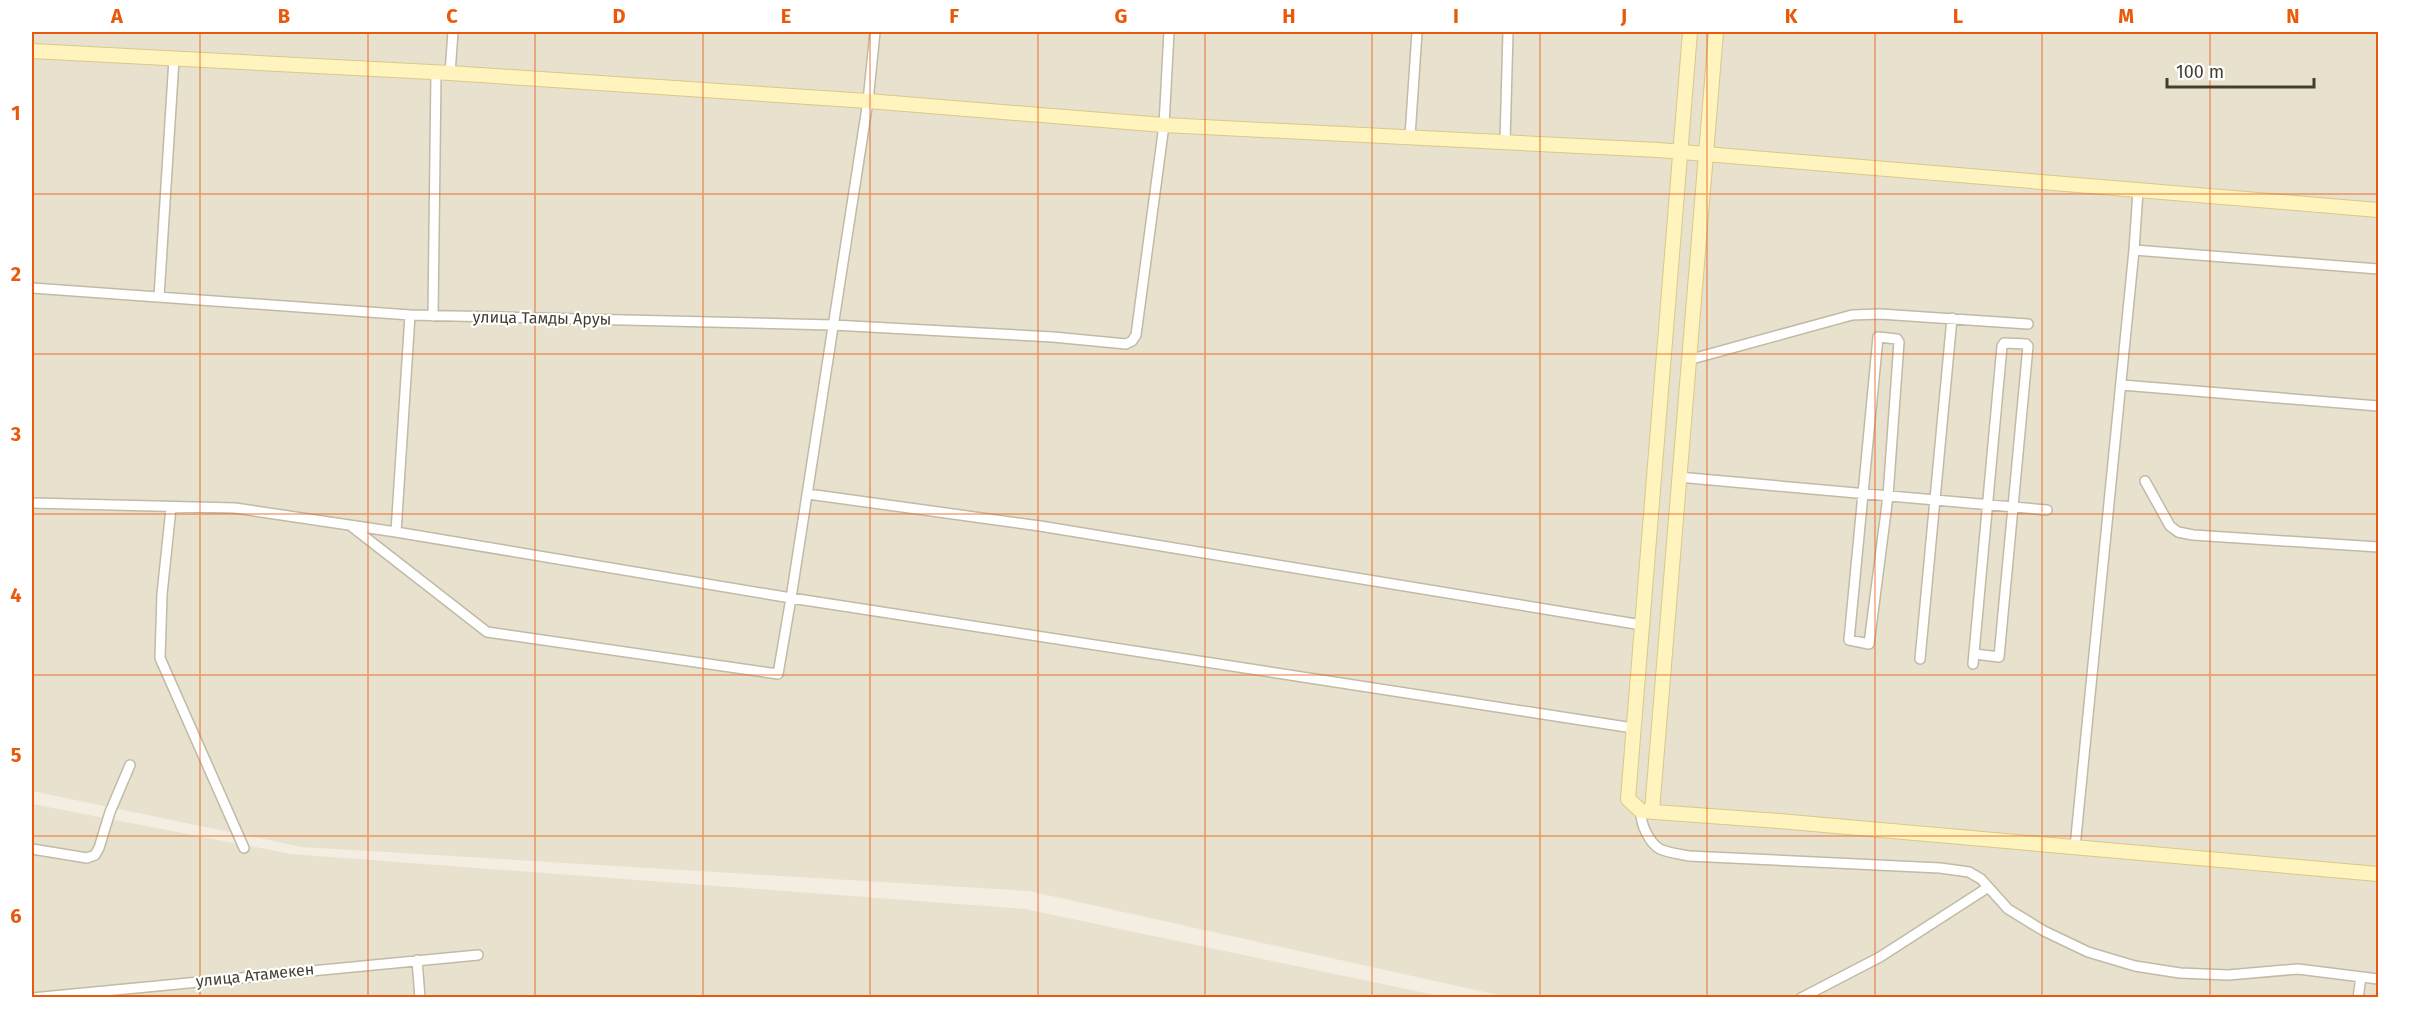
<svg xmlns="http://www.w3.org/2000/svg" width="2410" height="1029" font-family="'Fira Sans',sans-serif">
	<rect width="100%" height="100%" fill="#f3eee1"/>
	<!-- residential -->
	<path fill="#e7e1ce" d="M32 32H2378V997H1507L1029 891 302 847 32 791Z
		M32 804 291 854 1025 909 1444 997H32Z"/>
	<g fill="none" stroke-linecap="round" stroke-linejoin="round">
		<defs>
			<path id="street" d="M875 32 868 101 791 598 1633 728
				M450 73 453 32
				M1410 136 1417 32
				M1505 141 1508 32
				M2134 250 2138 191
				M32 288 410 315 833 325 1053 337 1126 344 1132 341 1136 335 1164 125 1169 32
				M159 297 174 59
				M433 316 436 73
				M1878 337 1897 339 1899 342 1888 496 1869 644 1849 640Z
				M1688 360 1852 315 1880 314 2028 324
				M2122 385 2378 406
				M1678 477 2047 510
				M2145 481 2170 526 2178 532 2193 535 2378 547
				M808 494 1040 526 1642 625
				M32 503 235 508 396 532 791 598 778 674 487 632 351 526
				M171 508 162 594 160 658 244 848
				M396 532 410 315
				M1920 659 1952 318
				M1973 664 2002 346 2004 343 2026 344 2028 346 1999 657 1975 654
				M1641 811C1640 823 1649 843 1660 849 1668 853 1680 854 1689 856L1940 868 1969 872 1981 879 2008 909 2044 931 2088 952 2135 966 2180 973 2228 975 2298 969 2378 979
				M2075 847 2134 250 2378 269
				M32 849 87 858 95 855 99 848 110 812 130 765
				M417 960 420 998
				M32 998 478 955
				M1801 998 1880 957 1987 888
				M2358 998 2361 977"/>
			<path id="secondary" d="M1690 32 1628 799 1641 811 1779 821 2378 874
				M32 51 450 73 868 101 1164 125 1658 150 2378 210
				M1652 811 1716 32"/>
		</defs>
		<!-- street casing -->
		<use href="#street" stroke="#c1baa5" stroke-width="12"/>
		<!-- secondary casing -->
		<use href="#secondary" stroke="#d8c98a" stroke-width="16"/>
		<!-- street -->
		<use href="#street" stroke="#fff" stroke-width="9"/>
		<!-- secondary -->
		<use href="#secondary" stroke="#fff4be" stroke-width="14"/>
	</g>
	<!-- grid -->
	<path fill="none" stroke="#e8590c" stroke-width="1.5" stroke-opacity="0.55" d="M200 32V998M368 32V998M535 32V998M703 32V998M870 32V998M1038 32V998M1205 32V998M1372 32V998M1540 32V998M1707 32V998M1875 32V998M2042 32V998M2210 32V998M32 194H2378M32 354H2378M32 514H2378M32 675H2378M32 836H2378"/>
	<g text-anchor="middle" dominant-baseline="central" stroke-width="4.5" stroke-linejoin="round" paint-order="stroke">
		<!-- street labels -->
		<g font-size="16" fill="#443e31" stroke="#fff">
			<text transform="translate(542 318) rotate(1)">улица Тамды Аруы</text>
			<text transform="translate(255 975) rotate(-6)">улица Атамекен</text>
		</g>
	</g>
	<!-- border -->
	<rect width="2410" height="1029" fill="none" stroke="#ffffff" stroke-width="66"/>
	<!-- scale -->
	<path d="M2167 78v9h147v-9" fill="none" stroke="#443e31" stroke-width="3"/>
	<text x="2176" y="78" font-size="18" fill="#443e31" stroke="#ffffff" stroke-width="4.5" paint-order="stroke">100 m</text>
	<rect x="33" y="33" width="2344" height="963" fill="none" stroke="#e8590c" stroke-width="2"/>
	<g font-size="20" text-anchor="middle" font-weight="bold" fill="#e8590c">
		<text x="117" y="23">A</text>
		<text x="284" y="23">B</text>
		<text x="452" y="23">C</text>
		<text x="619" y="23">D</text>
		<text x="786" y="23">E</text>
		<text x="954" y="23">F</text>
		<text x="1121" y="23">G</text>
		<text x="1289" y="23">H</text>
		<text x="1456" y="23">I</text>
		<text x="1624" y="23">J</text>
		<text x="1791" y="23">K</text>
		<text x="1958" y="23">L</text>
		<text x="2126" y="23">M</text>
		<text x="2293" y="23">N</text>
		<text x="16" y="120">1</text>
		<text x="16" y="281">2</text>
		<text x="16" y="441">3</text>
		<text x="16" y="602">4</text>
		<text x="16" y="762">5</text>
		<text x="16" y="923">6</text>
	</g>
</svg>
